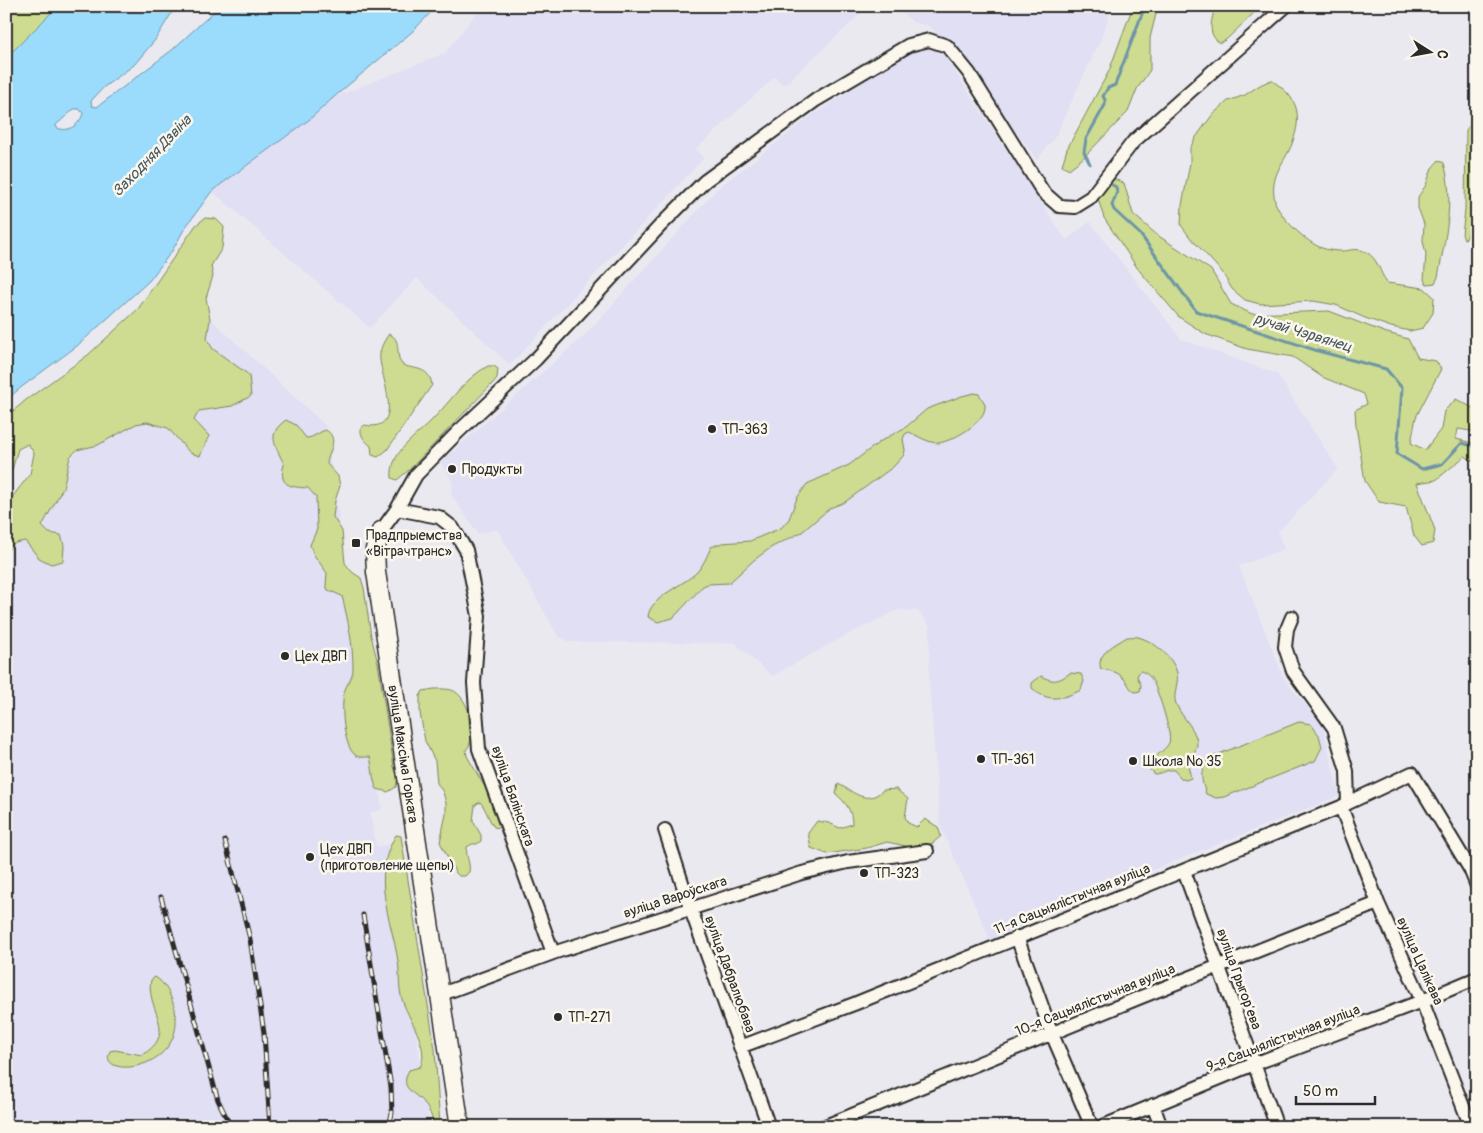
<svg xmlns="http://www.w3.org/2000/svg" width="1483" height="1133" font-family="Pangolin,sans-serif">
	<rect width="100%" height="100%" fill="#ebe9f0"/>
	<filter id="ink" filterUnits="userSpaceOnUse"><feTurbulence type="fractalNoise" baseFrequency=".02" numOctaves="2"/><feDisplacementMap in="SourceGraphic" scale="10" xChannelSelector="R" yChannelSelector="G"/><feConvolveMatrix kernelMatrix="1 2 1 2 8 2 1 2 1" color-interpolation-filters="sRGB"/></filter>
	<g filter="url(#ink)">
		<!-- built -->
		<path fill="#e0dff3" d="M482 6H869L784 85 775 77 696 149 704 158 510 365 417 278 370 328 212 191 310 119 334 97 445 53Z
			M894 6H1112L1101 39 1055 137 1037 160 950 45 927 25 914 23Z
			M925 42 938 46 1066 240 1090 222 1181 339 1277 374 1338 469 1278 532 1284 549 1239 566 1284 679 1323 726 1339 796 1142 874 990 940 940 825 929 680 930 626 918 611 898 610 843 637 772 676 735 643 570 642 558 636 497 529 478 534 451 494 453 483 440 461 450 454 585 335 717 189 811 116Z
			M203 312 325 425 382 809 370 813 376 846 388 845 430 1127H6V535L126 395Z"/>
		<!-- green -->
		<path fill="#cddc90" stroke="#7c845e" d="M6 6H58L6 58Z
			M1133 6H1158L1150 38V70L1137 89 1128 112 1083 158 1069 169 1062 165 1067 149 1109 71Z
			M1215 6H1261L1227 39 1220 43C1206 34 1212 20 1215 6Z
			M1271 80C1298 97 1303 114 1292 144 1284 164 1269 175 1275 201 1278 216 1307 243 1322 248 1327 250 1335 251 1341 251 1351 251 1355 247 1366 252 1378 258 1380 273 1387 283L1424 288 1434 297 1433 313 1423 328 1410 331 1391 327 1365 318 1336 305 1313 301 1260 304 1245 300 1232 289 1222 272 1189 236 1181 225 1182 205 1190 163V148L1196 137 1213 114 1228 101 1245 95 1260 85Z
			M1473 121 1477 122V175L1475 199 1467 238 1464 239 1462 234 1465 210 1466 130Z
			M1439 160 1444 163C1455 201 1445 239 1438 277L1435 283 1427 284 1424 280 1426 254 1423 241 1424 224 1418 208V197L1426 185 1432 168Z
			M1112 178 1124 183 1133 214 1157 235 1211 270 1231 304 1252 314 1329 311 1384 332 1408 339 1418 358 1436 361 1441 369 1416 417 1411 443 1425 450 1441 429 1444 411 1456 399 1473 408 1477 412V432L1458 429 1456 439 1477 444V464L1465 456 1436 480 1417 483 1435 530 1433 543 1422 546 1414 536 1406 507 1379 502 1365 481 1356 426 1355 410 1367 404 1364 394 1322 377 1293 357 1247 349 1205 334 1179 317 1138 269 1104 218 1096 192Z
			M205 218 216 219 224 227 222 248 211 266 213 276 206 298 210 319 207 339 213 349 249 375 251 396 232 406 199 411 194 420 209 436 200 456 190 453 168 428 147 422 136 424 98 445 77 450 70 457 63 488 42 526 49 533 61 535 64 545 63 561 51 564 39 558 25 541 15 543 6 552V505L30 474 34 453 28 444 18 449 12 470 6 476V417L26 400 88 355 138 309 196 225Z
			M389 334C402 339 395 353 401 363 407 371 429 363 432 385L387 450 378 457 372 455 371 446C365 441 360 436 361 428L365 425C405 433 382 379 380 360 379 350 383 342 389 334Z
			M488 366H494L498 369 497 378 492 384 409 470 397 480 392 478C389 452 417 436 432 420 452 400 463 380 488 366Z
			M974 393 979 394C981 398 984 401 985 405 987 422 952 441 939 443 928 443 918 436 909 432L905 434 903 439 905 450 904 455 893 467 845 502 830 508 802 532 772 547 754 560 729 583 708 584 703 586 673 618 658 622 648 617C649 598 684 585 697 572 704 564 707 556 711 547L722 543 750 541 781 528 789 519 797 498 807 484 849 465 881 441 906 427 927 409 962 396Z
			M286 420 296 425 306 438C314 438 318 432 326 430 340 439 328 452 327 464L338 476 340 486 335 501 333 517 342 531 345 563 352 572 361 578 364 588 371 636 378 663 394 767 398 777 396 787 388 792 377 789C372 779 373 768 370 757 365 757 359 758 355 755 343 745 341 707 344 693 346 684 353 678 353 668 353 643 348 620 342 596L328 590 326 585 327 573 314 555 310 545 317 529 316 497 308 488C290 487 278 486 284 464 275 445 266 434 286 420Z
			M1127 637C1130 637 1135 636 1138 637 1154 641 1173 657 1177 673 1179 681 1174 691 1175 700 1178 716 1202 732 1196 749 1194 753 1190 758 1187 762L1191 778 1186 780 1181 778 1174 770C1166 769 1161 774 1154 774L1150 770C1150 756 1164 753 1169 743 1173 736 1157 687 1152 680 1149 675 1145 672 1140 671L1137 676 1141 685 1140 691 1135 692C1129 689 1129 684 1124 679 1118 671 1110 671 1101 669 1095 654 1116 644 1127 637Z
			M1070 673 1081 674 1084 681 1081 690C1063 699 1047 703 1032 688V683L1041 676C1054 683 1059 681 1070 673Z
			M434 689C441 689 452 688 457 693 470 703 478 737 466 750L467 756 500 813 503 824 499 828 494 827C488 819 487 810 480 802L475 805 473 821 481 835V841L477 844H472L467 847C465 856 471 863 469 872L465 876H459L455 872 440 842 446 814V803L443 792 437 783 435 761 425 741 420 713V696L423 691Z
			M1299 722 1311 724 1319 735 1322 747 1315 761 1224 797 1216 798 1206 794C1201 780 1199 770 1209 758Z
			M838 784C855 792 866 806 883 790L896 789 908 799 905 817 908 823 917 827 925 819 938 827 941 836 933 843 915 848 887 842 867 848 827 854 811 848 808 833 817 821 829 823 840 828 852 824C852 810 846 803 836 794Z
			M396 835 401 836 435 1049 440 1127H434C432 1117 430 1110 423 1102 413 1091 399 1089 409 1070L420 1067C431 1048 407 1017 402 999 398 987 400 973 398 961 391 916 370 878 396 835Z
			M155 977C166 983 172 998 175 1010 187 1072 95 1080 110 1051L115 1050 142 1055C180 1032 145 1010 151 980Z"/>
		<!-- water -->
		<path fill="#9bdbfc" stroke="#6e95a8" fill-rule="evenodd" d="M58 6H176L155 40 134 65 104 87 91 101 92 106 97 107 172 50 220 6H437L413 31 334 97 310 119 212 191 185 228 172 251 149 281 77 346 23 386 6 400V58ZM74 109H79L83 113C80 125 67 134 56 127V125Z"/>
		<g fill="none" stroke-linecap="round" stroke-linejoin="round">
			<!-- stream -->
			<path stroke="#6e95a8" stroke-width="3" d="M1090 164 1084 152 1086 139 1105 105V100L1103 96 1108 88 1115 85 1145 6
				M1107 182 1116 187 1117 192 1112 205 1114 210 1140 234 1196 311 1318 351 1386 369 1402 388 1397 454 1422 469 1442 464 1462 443 1477 447"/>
			<defs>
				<path id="street" d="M397 509 439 517 452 527 466 550 479 616 474 683 479 749 553 953
					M381 531 397 509 416 475 458 432 536 359 661 225 705 181 816 100 909 45 929 40 947 46 969 73 1043 192 1059 206 1075 207 1091 197 1133 142 1286 6
					M1292 617 1287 629 1285 647 1293 671 1334 728 1347 771 1348 803
					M1341 807 1378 903 1422 1001 1471 1127
					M665 830 690 907 769 1127
					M1184 871 1277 1127
					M1017 937 1052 1034 1092 1127
					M439 995 553 953 802 873 848 862 927 851
					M740 1047 854 1004 1341 807 1348 803 1412 773 1470 869 1477 886
					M1153 1105 1161 1127
					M823 1127 1141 997 1378 903
					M1101 1127 1254 1064 1422 1001 1477 978"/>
				<g id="secondary">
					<path id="s1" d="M381 531 375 549 376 572 460 1127"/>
				</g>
			</defs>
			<!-- street casing -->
			<use href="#street" stroke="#2b2b2b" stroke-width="16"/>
			<!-- secondary casing -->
			<use href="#secondary" stroke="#2b2b2b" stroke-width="21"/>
			<!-- street -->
			<use href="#street" stroke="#fbf7ec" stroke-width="12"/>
			<!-- secondary -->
			<use href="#secondary" stroke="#fbf7ec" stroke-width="18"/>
			<defs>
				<path id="rail" d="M225 841 250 939 264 1033 270 1127
					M161 897 218 1100 231 1127
					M363 915 391 1087 392 1113 389 1127"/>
			</defs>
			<!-- rail casing -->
			<use href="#rail" stroke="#2b2b2b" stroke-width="5"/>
			<!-- rail -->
			<use href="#rail" stroke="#fbf7ec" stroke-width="3" stroke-dasharray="9" stroke-linecap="butt"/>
		</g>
	</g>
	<!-- markers -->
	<g fill="#2b2b2b" stroke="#fbf7ec" stroke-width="2">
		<circle cx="712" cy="429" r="5"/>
		<circle cx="452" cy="469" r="5"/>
		<rect x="351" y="538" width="10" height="10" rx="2.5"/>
		<circle cx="285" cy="656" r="5"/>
		<circle cx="981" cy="759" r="5"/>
		<circle cx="1133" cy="761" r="5"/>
		<circle cx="310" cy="857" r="5"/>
		<circle cx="864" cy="873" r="5"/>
		<circle cx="558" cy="1017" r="5"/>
	</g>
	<g text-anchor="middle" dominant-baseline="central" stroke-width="5" stroke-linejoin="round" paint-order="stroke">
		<!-- poi labels -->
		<g font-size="14" fill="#2b2b2b" stroke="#fbf7ec" text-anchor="start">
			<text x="722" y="429">ТП-363</text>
			<text x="462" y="469">Продукты</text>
			<text x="366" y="535">Прадпрыемства<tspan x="366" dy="16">«Вітрачтранс»</tspan></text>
			<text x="295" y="656">Цех ДВП</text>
			<text x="991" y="759">ТП-361</text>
			<text x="1143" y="761">Школа № 35</text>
			<text x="320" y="849">Цех ДВП<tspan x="320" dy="16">(приготовление щепы)</tspan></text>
			<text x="874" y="873">ТП-323</text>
			<text x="568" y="1017">ТП-271</text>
		</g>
		<!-- street labels -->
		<g font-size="14" fill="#2b2b2b" stroke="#fbf7ec">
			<text stroke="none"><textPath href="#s1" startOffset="226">вуліца Максіма Горкага</textPath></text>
			<text transform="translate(513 796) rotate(71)">вуліца Бялінскага</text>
			<text transform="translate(675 897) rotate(-18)">вуліца Вароўскага</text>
			<text transform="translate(1072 899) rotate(-22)">11-я Сацыялістычная вуліца</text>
			<text transform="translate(1420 961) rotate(66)">вуліца Цалікава</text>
			<text transform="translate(730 974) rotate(70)">вуліца Дабралюбава</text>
			<text transform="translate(1239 979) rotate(70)">вуліца Грыгорʼева</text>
			<text transform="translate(1095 1000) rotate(-22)">10-я Сацыялістычная вуліца</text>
			<text transform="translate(1283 1038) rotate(-21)">9-я Сацыялістычная вуліца</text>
		</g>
		<!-- water labels -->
		<g font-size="15" font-style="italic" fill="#47575f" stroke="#fbf7ec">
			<text transform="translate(152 156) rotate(-46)">Заходняя Дзвіна</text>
			<text transform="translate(1303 333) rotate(17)">ручай Чэрвянец</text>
		</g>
	</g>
	<!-- margin -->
	<rect width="1483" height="1133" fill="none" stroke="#fbf7ec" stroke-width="25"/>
	<rect x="12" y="12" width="1458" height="1108" fill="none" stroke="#2b2b2b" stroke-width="2" filter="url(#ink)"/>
	<!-- north arrow -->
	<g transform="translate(1430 52) rotate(101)" stroke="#fbf7ec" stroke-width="4" paint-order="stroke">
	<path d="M0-4L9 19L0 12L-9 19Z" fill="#2b2b2b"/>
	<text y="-8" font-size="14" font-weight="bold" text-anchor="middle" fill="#2b2b2b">С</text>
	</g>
	<!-- scale -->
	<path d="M1296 1096v8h79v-8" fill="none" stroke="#2b2b2b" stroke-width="2.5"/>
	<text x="1303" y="1096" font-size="15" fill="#2b2b2b" stroke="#fbf7ec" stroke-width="4" paint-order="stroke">50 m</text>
</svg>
